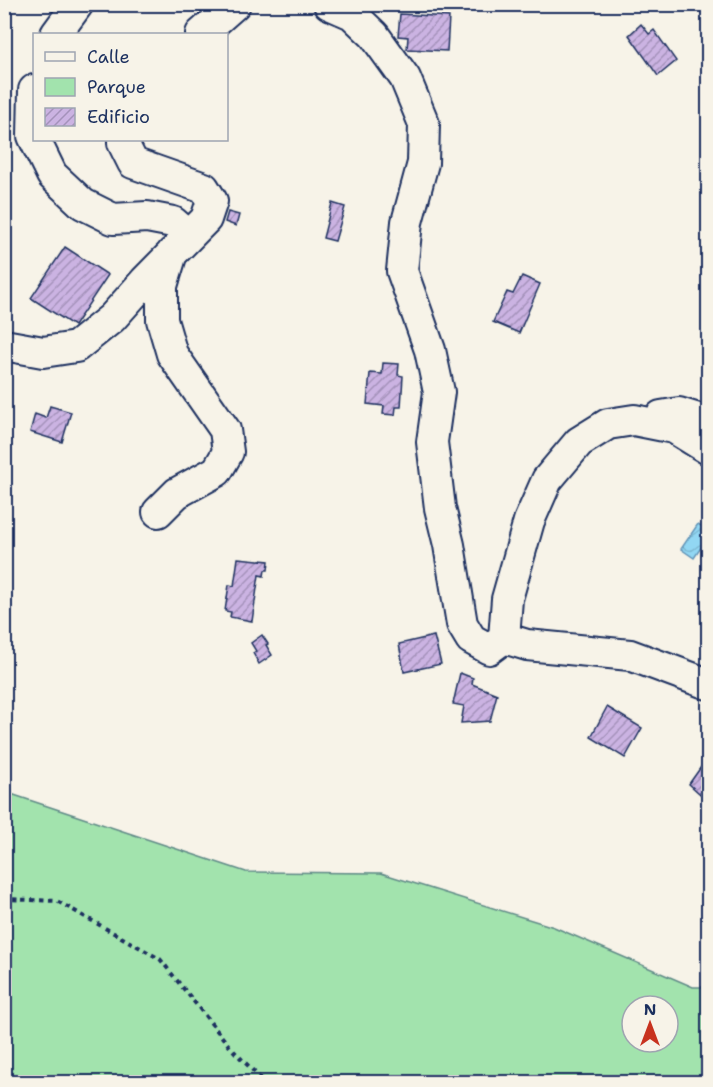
<svg xmlns="http://www.w3.org/2000/svg" width="713" height="1087" font-family="'Shantell Sans',sans-serif">
	<defs>
		<pattern id="water-waves" width="16" height="10" patternUnits="userSpaceOnUse" patternTransform="scale(1.5)"><rect width="16" height="10" fill="#92d7f3"/><path d="M0 5q4-4 8 0t8 0" fill="none" stroke="#7db9d3"/></pattern>
		<pattern id="building-hatch" width="6" height="6" patternUnits="userSpaceOnUse" patternTransform="scale(1.5)"><rect width="6" height="6" fill="#cbb3e2"/><path d="M-1 1l2-2M0 6l6-6M5 7l2-2" fill="none" stroke="#a492ba"/></pattern>
	</defs>
	<rect width="100%" height="100%" fill="#f7f3e8"/>
	<filter id="ink" filterUnits="userSpaceOnUse"><feTurbulence type="fractalNoise" baseFrequency=".0167" numOctaves="2"/><feDisplacementMap in="SourceGraphic" scale="12" xChannelSelector="R" yChannelSelector="G"/><feConvolveMatrix kernelMatrix="1 2 1 2 8 2 1 2 1" color-interpolation-filters="sRGB"/></filter>
	<g filter="url(#ink)">
		<!-- green -->
		<path fill="#a2e3ad" stroke="#5e8986" stroke-width="1.5" fill-rule="evenodd" d="M5 792 246 872 381 873 554 927 693 987H708V1082H5ZM632 1006H668V1042H632Z"/>
		<!-- water -->
		<path fill="url(#water-waves)" stroke="#6294b7" stroke-width="1.5" d="M698 524 708 530V537L694 558 681 549Z"/>
		<!-- building -->
		<path fill="url(#building-hatch)" stroke="#1b2f5e" stroke-width="1.5" d="M400 14 449 17 447 51 407 49 408 37 398 36Z
			M641 24 649 34 654 30 676 61 658 76 629 35Z
			M332 203 345 207 335 241 323 238Z
			M228 212 239 215 236 226 225 222Z
			M65 247 108 275 74 326 31 298Z
			M522 276 540 284 519 333 493 322 507 292 513 294Z
			M383 363 399 364 398 375 403 376 401 407H396L395 415 383 414 384 406 367 404 370 373 382 374Z
			M50 406 71 412 62 442 30 432 35 414 46 418Z
			M238 558 269 561 268 570H265L264 576 259 575 252 621 230 617 231 612 225 611 229 585 234 586Z
			M262 635 268 644 266 645 272 655 259 664 253 653 256 651 251 643Z
			M434 636 441 664 404 672 399 644Z
			M460 673 473 678 472 684 497 694 490 721 461 723 464 706 453 704Z
			M607 707 642 728 625 758 591 737Z
			M708 757V801L689 784Z"/>
		<g fill="none" stroke-linecap="round" stroke-linejoin="round">
			<defs>
				<path id="minor" d="M329 4 352 14 374 35 405 78 424 124 423 163 407 222 402 271 430 350 439 392 432 442 440 508 449 545 462 624 471 639 489 649 504 638
					M56 34 78 4
					M201 34 235 4
					M34 90 33 136 52 175 83 204 113 219 147 217 173 222 189 236
					M4 345 43 352 76 347 112 318 145 281 206 219 212 201 204 188 133 163 123 143V140
					M661 416 679 413 708 422
					M158 512 177 493 217 471 228 452 225 430 172 354 162 320V286L172 253
					M504 638 507 599 529 521 547 480 579 442 608 424 634 420 674 428 708 449
					M504 638 527 645 630 655 708 684"/>
			</defs>
			<!-- minor casing -->
			<use href="#minor" stroke="#1b2f5e" stroke-width="34"/>
			<!-- path -->
			<path stroke="#1b2f5e" stroke-width="4" stroke-dasharray="4.5 4.5" stroke-linecap="butt" d="M4 899 57 901 160 959 230 1047 264 1082"/>
			<!-- minor -->
			<use href="#minor" stroke="#f7f3e8" stroke-width="30"/>
		</g>
	</g>
	<!-- margin -->
	<rect width="713" height="1087" fill="none" stroke="#f7f3e8" stroke-width="24"/>
	<rect x="12" y="12" width="689" height="1063" fill="none" stroke="#1b2f5e" stroke-width="2" filter="url(#ink)"/>
	<!-- legend -->
	<rect x="33" y="33" width="195" height="108" fill="#f7f3e8" stroke="#9fa5b1" stroke-width="1.5"/>
	<rect x="45" y="52" width="30" height="9" fill="#f7f3e8" stroke="#9fa5b1" stroke-width="1.5"/>
	<text x="87" y="63" font-size="18" fill="#1b2f5e">Calle</text>
	<rect x="45" y="78" width="30" height="18" fill="#a2e3ad" stroke="#9fa5b1" stroke-width="1.5"/>
	<text x="87" y="93" font-size="18" fill="#1b2f5e">Parque</text>
	<rect x="45" y="108" width="30" height="18" fill="url(#building-hatch)" stroke="#9fa5b1" stroke-width="1.5"/>
	<text x="87" y="123" font-size="18" fill="#1b2f5e">Edificio</text>
	<!-- north arrow -->
	<g transform="translate(650 1024)"><circle r="28" fill="#f7f3e8" stroke="#9fa5b1" stroke-width="1.5"/>
	<path d="M0-4.5L10 22L0 15L-10 22Z" fill="#c8321e"/>
	<text y="-9" font-size="16" font-weight="bold" text-anchor="middle" fill="#1b2f5e">N</text>
	</g>
</svg>
